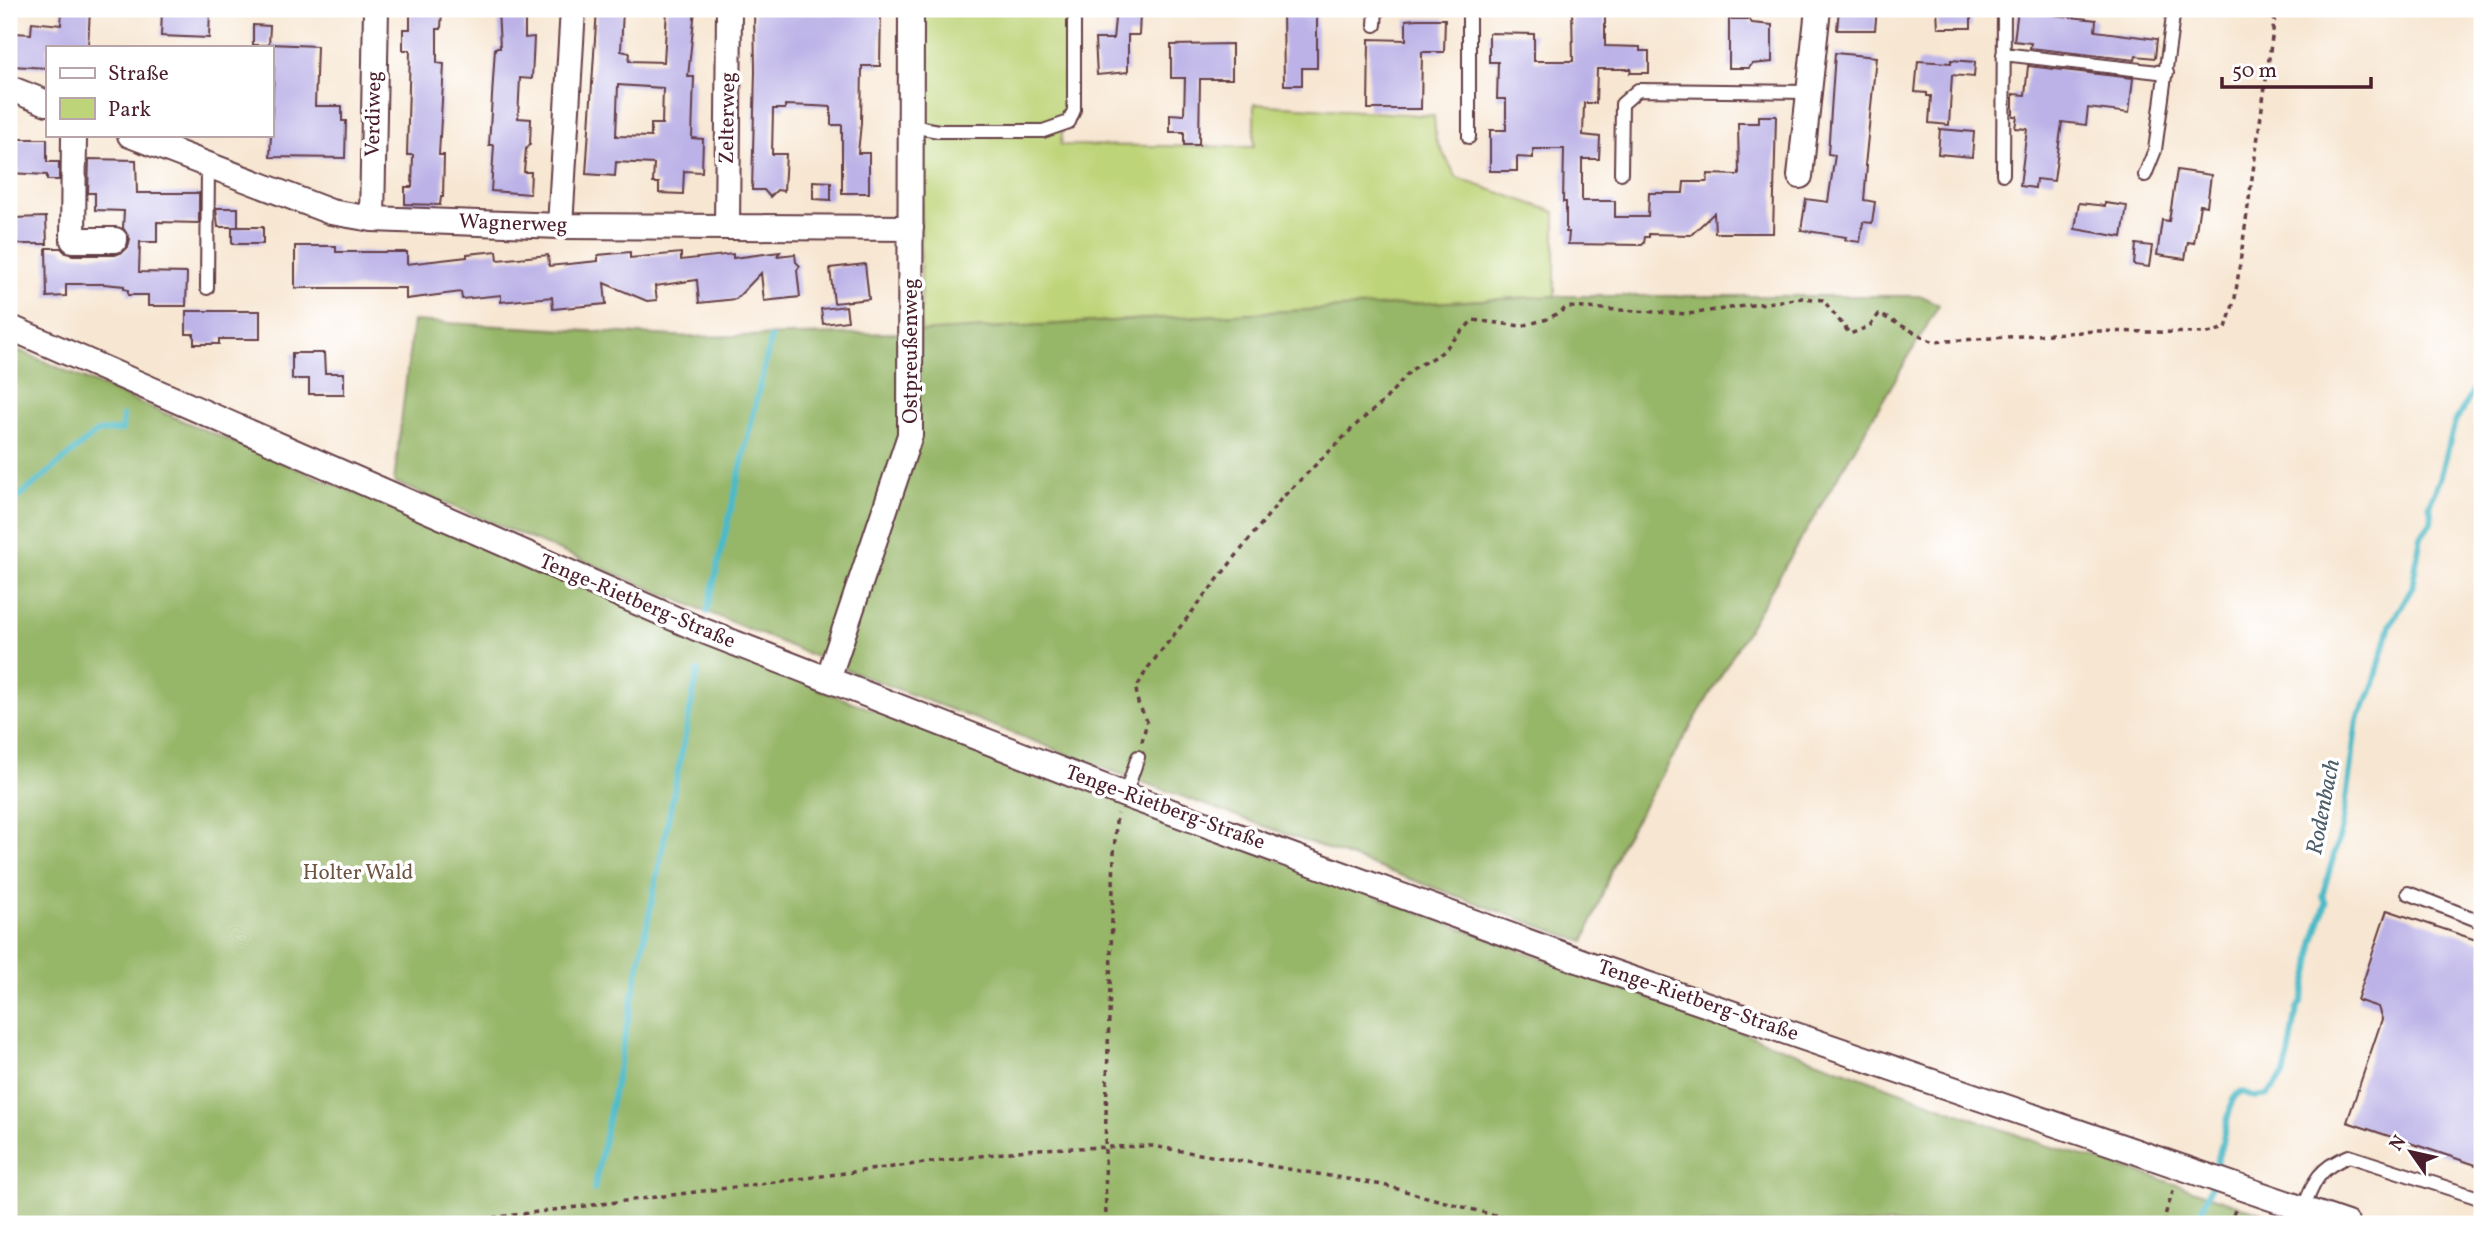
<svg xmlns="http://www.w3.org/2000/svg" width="2491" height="1233" font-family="Vollkorn,serif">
	<rect width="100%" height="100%" fill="#fff"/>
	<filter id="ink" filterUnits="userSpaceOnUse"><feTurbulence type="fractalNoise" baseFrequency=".0143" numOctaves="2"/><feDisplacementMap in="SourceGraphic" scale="14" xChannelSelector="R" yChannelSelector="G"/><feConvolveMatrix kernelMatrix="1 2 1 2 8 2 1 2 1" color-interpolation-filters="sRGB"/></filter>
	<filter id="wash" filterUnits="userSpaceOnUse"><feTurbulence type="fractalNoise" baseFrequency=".00686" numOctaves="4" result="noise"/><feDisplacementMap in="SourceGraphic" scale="28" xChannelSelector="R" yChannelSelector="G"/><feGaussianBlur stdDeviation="1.57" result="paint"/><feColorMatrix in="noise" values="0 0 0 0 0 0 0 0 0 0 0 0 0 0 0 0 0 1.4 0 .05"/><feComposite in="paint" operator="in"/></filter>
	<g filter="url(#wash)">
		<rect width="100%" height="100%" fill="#f7e6d1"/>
		<!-- green -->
		<path fill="#bed478" stroke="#847a52" stroke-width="2" d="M920 9H1070L1061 145 1254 147V104L1434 116 1436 140 1457 178 1555 212V296L921 332Z"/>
		<!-- forest -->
		<path fill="#96b668" stroke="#706a4a" stroke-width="2" d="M1555 296H1922L1939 305 1621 845 1584 942 1101 767 845 669 394 482 413 321 691 337 897 333Z
			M9 346C279 466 556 571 825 692L2042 1144 2145 1174 2293 1224H9Z"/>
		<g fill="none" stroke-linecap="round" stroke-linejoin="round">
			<!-- stream -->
			<path stroke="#4cbac7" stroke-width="6" d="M9 505 97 432 122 430 123 416
				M707 612 771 338
				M2214 1175 2232 1101 2237 1094 2243 1092 2255 1097 2268 1095 2284 1074 2289 1056 2297 1008 2302 1001 2311 966 2313 944 2326 903 2322 896 2342 828 2357 720 2372 691 2390 625 2412 588 2421 536 2431 522 2432 514 2429 505 2440 479 2455 422 2482 375
				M594 1190 698 671
				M2198 1224 2211 1185"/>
		</g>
		<g id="blocks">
			<!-- building -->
			<path fill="#bcb2e7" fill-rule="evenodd" d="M62 9H90L88 47H47V68L12 66 14 33 31 34 32 22 61 25Z
				M162 9H210L209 38 161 36Z
				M410 9H442L441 29H437V63L444 64 439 155H444L443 197H441L440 205 405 204V187H412L413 155H407L410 50H403V29H410Z
				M498 9H525V38L534 37 532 79 520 78 518 118 531 119 530 144 526 149 524 172H531L530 194 491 191 494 145H489L495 48H500Z
				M597 9H623L621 51 630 53 629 61 664 62 667 9H695L688 77H694L692 138 703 139 702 172 684 171 683 194 659 193V183H653L654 164 616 162 615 176 586 174ZM618 85 663 88 662 124H651V137L616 136Z
				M754 9H784L783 11H794V14H853V9H881L880 66H862L861 123 858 153H869V193H842V125H831V107L814 106 785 105V109H773L772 154H786L784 191 777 190 770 197 764 190H752L755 71Z
				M1116 9H1128V13H1140L1139 35H1128V72L1097 75 1095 39H1113Z
				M1283 9H1317V68H1302V85H1284Z
				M1572 9H1605V46L1640 47V51H1649V73H1630L1631 69H1597L1596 103H1584L1583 135 1600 137 1599 159H1582V201H1615V217H1648L1649 193H1683L1684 182H1707L1708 174 1739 175 1738 123H1759V116H1776L1773 233H1715L1714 213 1691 235 1649 234V237H1645L1644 243 1642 245 1568 244 1569 232H1566V202H1563L1564 149H1533V158L1517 157V171H1490V130H1506V99H1497L1498 62H1489V33L1534 34V61H1573Z
				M1839 9H1877L1875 30H1837Z
				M1937 9H1971V28H1938Z
				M2018 9H2046L2045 14 2096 20 2095 31 2157 39 2155 58 2136 56 2135 60 2030 48 2031 43 2014 41Z
				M1417 19H1445L1444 52H1422L1421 109H1368L1369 39 1406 40V20Z
				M1729 19H1749L1752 23 1772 25V62L1752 64 1749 68H1729Z
				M253 25 270 26 269 45H253Z
				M271 44 317 46 315 106H342V121H346L345 158 270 157 274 67H271Z
				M1232 44V79H1200L1199 145H1184V132H1170V114L1184 115 1185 78H1171V45Z
				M1835 53 1876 57 1865 166H1867L1864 200 1875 202 1872 223 1863 222 1860 242 1845 240 1846 237 1801 230 1806 199 1828 202 1835 155 1828 154Z
				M1951 60 1975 62 1974 77 1952 75 1949 125 1929 123 1931 96H1927V93L1915 92 1918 61 1951 63Z
				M2028 66 2133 78 2129 113 2088 108 2086 125 2062 122 2054 181 2036 179 2035 188 2020 186 2027 129 2015 128 2017 116H2013V94L2025 95Z
				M1940 129 1974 132 1972 157 1938 154Z
				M11 139H47V162H59V180H47V175L10 173Z
				M89 159 136 160 137 193H199V223L157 222V242H140L139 272 187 273 186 306H148V295H128V290L124 289V286L104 284H66V296L47 297 46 248H61L66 253 73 255H115L123 252 128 247 130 239 123 228 124 211 95 210V193H88Z
				M2177 170 2211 175 2207 206 2200 205 2194 243 2188 242 2185 259 2157 255 2162 220 2169 221Z
				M813 181 831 182V200L813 199Z
				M2079 203 2105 206V203L2127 206 2122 237 2075 229Z
				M216 208H238V227H218Z
				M46 217 47 244H13L12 218Z
				M232 227H263V244H232Z
				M2136 244 2152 246 2149 267 2134 265Z
				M295 246H336V252H407V264L467 257V254L497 251 498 260 548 255 549 266 598 261V255L630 252V258L681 253V260L733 254V258L780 252 777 256 795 254 796 262 800 266 797 270 800 297 764 301 761 273 736 299 699 303 697 280 655 286 657 300 647 301 604 283 606 304 553 309 552 297 501 302V295L462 299 461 292 406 299V288H295Z
				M865 264 869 299 834 303 830 268Z
				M846 306 848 321 823 324 821 309Z
				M186 311H260V339H219V344H194V334H186Z
				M292 353H324L325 373H344V394H309V379H292Z
				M2387 910 2482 942V1167L2347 1122 2382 1019 2378 1007 2357 1000Z"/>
		</g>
	</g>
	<g filter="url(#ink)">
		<use href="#blocks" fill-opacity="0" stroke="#643d44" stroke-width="2"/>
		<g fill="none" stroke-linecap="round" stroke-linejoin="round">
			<defs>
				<path id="service" d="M1375 25 1376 9
					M2003 54 2167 73
					M911 126 939 131H1043L1069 122 1074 110V22
					M1469 137V9
					M1621 173 1622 104 1638 90 1808 92
					M2003 174 2004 9
					M2145 175 2155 150 2174 9
					M207 288 208 165
					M1125 795 1138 757
					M2408 893 2482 922
					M2303 1210C2314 1180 2319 1168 2349 1156L2482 1199"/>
				<path id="minor" d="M9 88 47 103
					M74 135 73 240H115
					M130 135 331 212 372 219 560 226 911 228
					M1800 176 1818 9
					M372 219 376 9
					M560 226 573 9
					M727 227 729 9
					M9 327 696 628 1125 795 1597 967 2347 1224
					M828 679 910 435 911 9"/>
			</defs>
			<!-- service casing -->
			<use href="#service" stroke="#643d44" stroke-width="16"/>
			<!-- minor casing -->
			<use href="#minor" stroke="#643d44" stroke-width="28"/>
			<!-- path -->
			<path stroke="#643d44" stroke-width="3.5" stroke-dasharray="5 5" stroke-linecap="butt" d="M1142 742 1147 721 1138 703 1136 689 1147 669 1281 499 1359 422 1383 402 1411 370 1441 353 1473 320 1521 326 1548 319 1568 307 1688 314 1802 298 1823 300 1850 334 1870 326 1879 314 1933 342 2095 331 2208 333 2226 328 2235 298 2276 9
				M443 1224 1035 1149 1152 1146 1383 1185 1489 1214 1548 1224
				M1106 1224 1105 1147 1114 854 1116 822 1118 814
				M2165 1224 2166 1212 2175 1186
				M2229 1224 2236 1208"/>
			<!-- service -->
			<use href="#service" stroke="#fff" stroke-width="12"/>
			<!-- minor -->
			<use href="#minor" stroke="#fff" stroke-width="24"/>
		</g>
	</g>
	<g text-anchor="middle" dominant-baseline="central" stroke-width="7" stroke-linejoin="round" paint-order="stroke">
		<!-- street labels -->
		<g font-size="21" fill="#4a1f2b" stroke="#fff">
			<text transform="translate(374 114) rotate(-89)">Verdiweg</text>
			<text transform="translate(728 118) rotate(-89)">Zelterweg</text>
			<text transform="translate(513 224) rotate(2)">Wagnerweg</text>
			<text transform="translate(911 351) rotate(-90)">Ostpreußenweg</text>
			<text transform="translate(637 602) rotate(23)">Tenge-Rietberg-Straße</text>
			<text transform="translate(1165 808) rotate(20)">Tenge-Rietberg-Straße</text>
			<text transform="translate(1698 1001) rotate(19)">Tenge-Rietberg-Straße</text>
		</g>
		<!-- park labels -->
		<g font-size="21" fill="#6d5542" stroke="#fff">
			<text x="358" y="873">Holter Wald</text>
		</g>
		<!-- water labels -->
		<g font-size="23" font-style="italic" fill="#4b5d69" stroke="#fff">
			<text transform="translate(2324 807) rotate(-79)">Rodenbach</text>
		</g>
	</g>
	<!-- margin -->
	<rect width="2491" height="1233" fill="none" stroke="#fff" stroke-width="35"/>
	<!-- legend -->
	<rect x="46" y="46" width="228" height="91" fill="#ffffff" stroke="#b7a5aa" stroke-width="2"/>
	<rect x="60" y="68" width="35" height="10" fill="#ffffff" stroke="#b7a5aa" stroke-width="2"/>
	<text x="108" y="80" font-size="21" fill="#4a1f2b">Straße</text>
	<rect x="60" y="98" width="35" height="21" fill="#bed478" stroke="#b7a5aa" stroke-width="2"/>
	<text x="108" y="116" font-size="21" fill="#4a1f2b">Park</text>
	<!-- north arrow -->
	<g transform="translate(2411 1152) rotate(304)" stroke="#ffffff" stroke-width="5" paint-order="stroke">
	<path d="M0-5L12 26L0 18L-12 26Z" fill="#4a1f2b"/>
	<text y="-10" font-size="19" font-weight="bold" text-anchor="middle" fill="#4a1f2b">N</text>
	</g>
	<!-- scale -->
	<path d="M2222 77v10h149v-10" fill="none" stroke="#4a1f2b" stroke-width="3.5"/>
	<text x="2232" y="77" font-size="21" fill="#4a1f2b" stroke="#ffffff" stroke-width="5" paint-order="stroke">50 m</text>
</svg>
